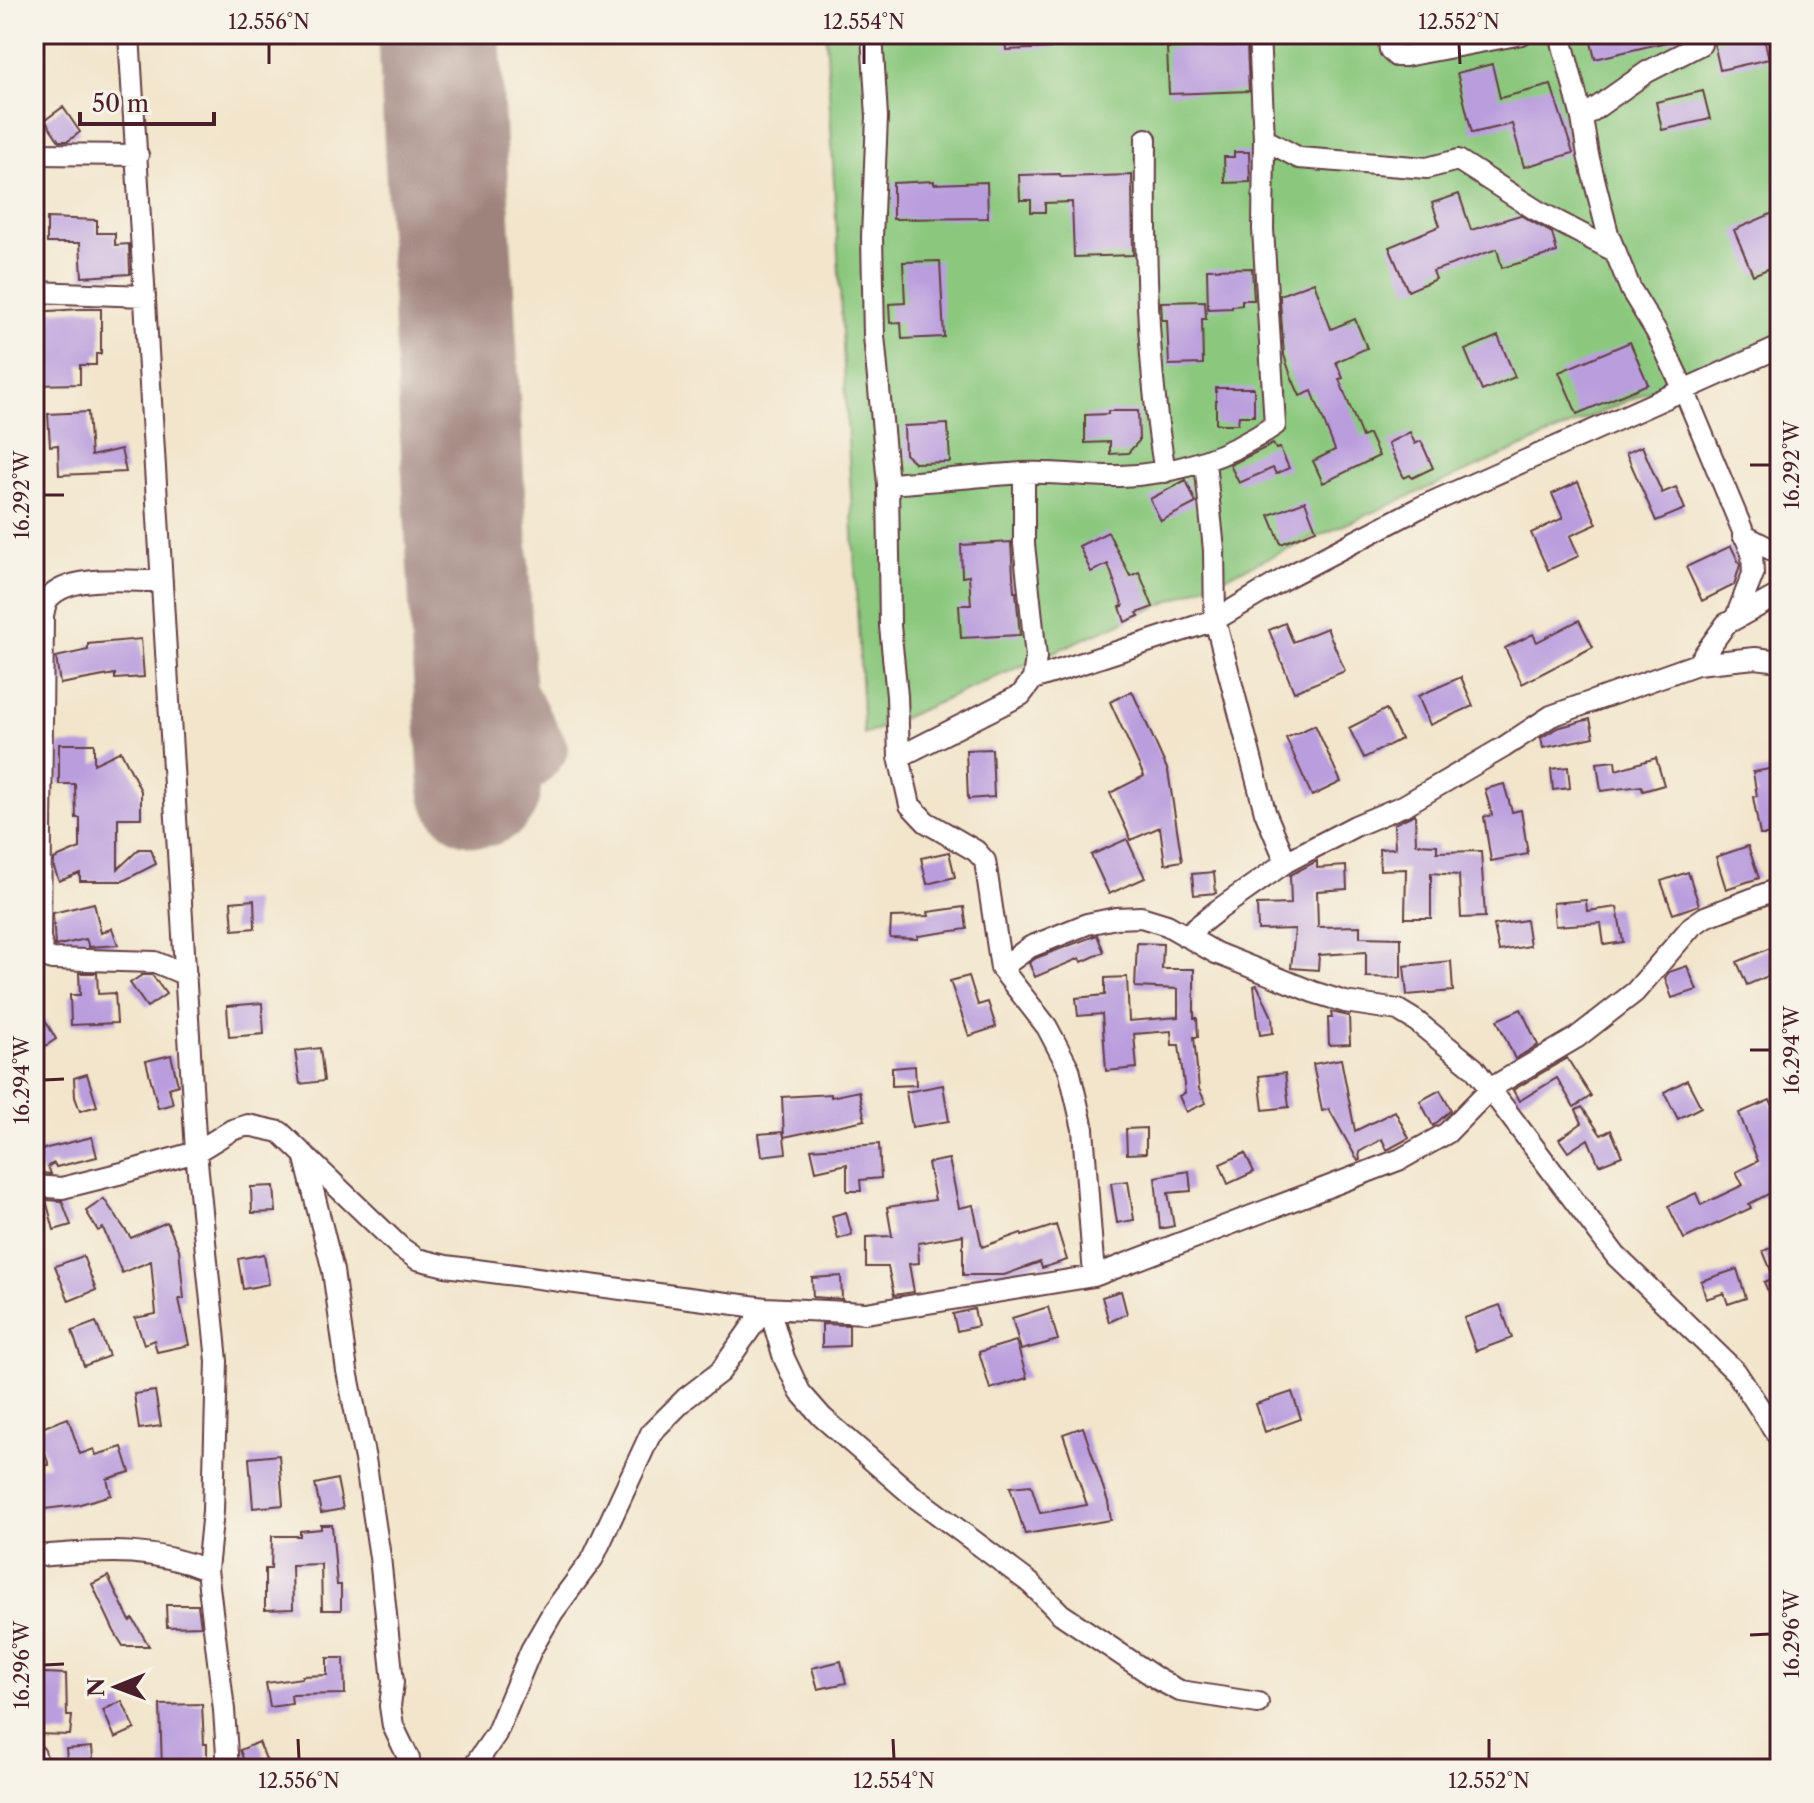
<svg xmlns="http://www.w3.org/2000/svg" width="1814" height="1803" font-family="'Libre Caslon Text',serif">
  <style>
    .green { fill: #8bc87e; stroke: #6a7454; stroke-width: 2 }
    .lines { fill: none; stroke-linecap: round; stroke-linejoin: round }
    .taxiway { stroke: #9e827b; stroke-width: 48 }
    .runway { stroke: #9e827b; stroke-width: 122 }
    .building { fill: #ba9ddd }
    .street-casing { stroke: #633d43; stroke-width: 24 }
    .street { stroke: #fff; stroke-width: 20 }
    .ticks { fill: none; stroke: #4a1f2b; stroke-width: 3 }
    .neatline { fill: none; stroke: #4a1f2b; stroke-width: 3 }
    .ticks-label { font-size: 20px; text-anchor: middle; fill: #4a1f2b }
  </style>
  <rect width="100%" height="100%" fill="#f7f3e8"/>
  <filter id="ink" filterUnits="userSpaceOnUse"><feTurbulence type="fractalNoise" baseFrequency=".0125" numOctaves="2"/><feDisplacementMap in="SourceGraphic" scale="16" xChannelSelector="R" yChannelSelector="G"/><feConvolveMatrix kernelMatrix="1 2 1 2 8 2 1 2 1" color-interpolation-filters="sRGB"/></filter>
  <filter id="wash" filterUnits="userSpaceOnUse"><feTurbulence type="fractalNoise" baseFrequency=".006" numOctaves="4" result="noise"/><feDisplacementMap in="SourceGraphic" scale="32" xChannelSelector="R" yChannelSelector="G"/><feGaussianBlur stdDeviation="1.8" result="paint"/><feColorMatrix in="noise" values="0 0 0 0 0 0 0 0 0 0 0 0 0 0 0 0 0 1.4 0 .05"/><feComposite in="paint" operator="in"/></filter>
  <g filter="url(#wash)">
    <rect width="100%" height="100%" fill="#f2e5cb"/>
    <path class="green" d="M826,34H1780V334L864,735Z"/>
    <g class="lines">
      <path class="taxiway" d="M469,587L494,659L544,749C535,762 522,776 505,778C477,781 446,756 450,725C452,706 465,686 474,668"/>
      <path class="runway" d="M439,34L480,786"/>
    </g>
    <g id="blocks">
      <path class="building" d="M1005,34H1051V48L1006,50Z
        M1589,34H1683V38L1595,59Z
        M1724,34H1763L1769,59L1720,70L1714,43L1725,40Z
        M1247,45L1249,91L1169,94L1167,48Z
        M1492,64L1500,98L1551,85L1573,153L1524,167L1512,124L1472,133L1457,73Z
        M1703,91L1710,119L1662,130L1656,102Z
        M63,107L80,132L68,141H59L45,120Z
        M1234,152H1249L1250,182L1225,183L1224,157H1234Z
        M1060,174L1061,177L1132,175L1133,255L1074,257L1072,202L1045,203V212H1031V200H1020L1019,175Z
        M934,181V184L987,182L988,218L893,219V183Z
        M1459,194L1471,230L1520,215L1552,233L1557,252L1502,268L1497,249L1433,271L1436,279L1408,291L1389,247L1440,226L1432,203Z
        M1773,213L1780,229V264L1753,275L1734,230Z
        M47,218L97,220V233H115V245L129,244L130,274L82,277L80,243H47Z
        M940,261L944,337L902,339L901,322L890,323L889,304L905,303L903,262Z
        M1252,268L1254,300H1242V305L1232,306V308L1208,309L1207,269Z
        M1314,282L1331,329L1355,319L1367,348L1336,362L1343,378L1339,379L1362,437L1369,434L1379,456L1323,483L1313,461L1335,450L1312,391L1300,396L1291,376L1284,355L1280,301V295Z
        M1205,301L1206,319H1202L1203,364L1169,365L1167,320H1162L1161,302Z
        M81,309H101V354H96V365H80V384L34,385V312Z
        M1498,336L1515,377L1482,391L1465,350Z
        M1630,342L1648,384L1577,414L1559,372Z
        M1216,388H1254V416H1239L1238,424H1216Z
        M1108,411H1138L1139,441L1128,453L1110,454V442L1085,443V415L1108,414Z
        M88,412L91,456L121,449L126,472L59,475L58,445L50,446L48,414Z
        M948,424L950,462L915,463L905,454L904,426Z
        M1410,432L1415,444L1421,441L1433,468L1412,478L1410,475L1404,478L1388,443Z
        M1273,444L1276,449L1280,448L1289,468L1276,474L1273,468L1239,483L1230,465Z
        M1642,446L1662,493L1676,487L1685,509L1656,521L1626,453Z
        M1186,480L1196,503L1161,521L1150,499Z
        M1578,482L1597,524L1570,536L1579,556L1548,570L1531,533L1563,518L1552,494Z
        M1305,501L1316,530L1281,544L1269,515Z
        M1108,532L1130,576L1139,572L1153,607L1137,613L1139,616L1125,622L1120,607L1123,606L1108,564L1091,572L1079,546Z
        M1011,542L1014,592H1016L1020,635L961,638L959,605H971L969,576L962,577L961,545Z
        M1731,546L1740,565L1734,585L1702,601L1686,567Z
        M1579,620L1593,647L1522,684L1505,648L1533,634L1537,642Z
        M1285,623L1293,642L1327,628L1345,671L1294,692L1269,630Z
        M141,639L144,677L115,679V674L60,684L56,657L88,650V644Z
        M1461,677L1473,706L1430,725L1418,696Z
        M1132,691L1168,771L1182,861L1165,864L1160,827L1131,840L1110,793L1144,776L1110,702Z
        M1386,709L1401,739L1364,758L1349,728Z
        M1590,719L1594,737L1543,748L1541,738L1557,728Z
        M1315,725L1341,782L1312,796L1286,738Z
        M59,744H94V764L121,751L141,791V818H118V869L139,849H151L156,864L123,881H80V873L59,881L54,868V859L80,848V818H76L75,784H59Z
        M992,749L994,797L968,799L966,750Z
        M1656,758L1664,785L1643,791L1641,786L1601,791L1597,763L1615,761L1616,770Z
        M1568,767L1570,788L1553,790L1551,769Z
        M1780,767V835H1760L1753,797L1757,796L1753,772Z
        M1504,784L1512,812L1521,810L1528,854L1491,861L1484,817L1492,815L1485,789Z
        M1415,814L1416,844L1437,845V852L1481,851L1485,917L1461,918L1459,875L1431,873V918H1405L1406,869L1380,870L1379,849L1395,848L1394,824Z
        M1127,839L1145,878L1109,894L1091,855Z
        M1748,846L1759,878L1726,889L1716,857Z
        M949,852L955,877L927,884L921,858Z
        M1317,861V868L1346,866L1347,889L1317,891L1318,927L1360,926V937L1401,938V978L1366,977V952L1319,955L1318,970L1291,968L1295,929L1258,930L1257,905L1291,904L1290,875Z
        M1214,872L1216,893L1194,895L1192,874Z
        M1688,872L1699,905L1673,914L1661,881Z
        M254,900L255,928L233,930L231,902Z
        M1586,900L1587,911L1617,907L1623,942L1604,945L1601,923L1555,926L1553,903Z
        M94,903L101,933L112,928L118,945L89,947L86,939L55,946L53,913Z
        M964,907L967,929L918,936V939L890,938L891,917L929,916L928,912Z
        M1526,920L1530,946L1499,951L1494,925Z
        M1097,935L1104,952L1082,962L1080,958L1035,977L1029,963L1036,958Z
        M1137,943L1163,944L1162,969H1194V1018H1197L1198,1037H1194L1199,1089L1206,1103L1186,1112L1179,1096L1185,1093L1179,1045H1172L1171,1031L1134,1034L1137,1068L1106,1071L1102,1014L1078,1016L1076,998L1105,995V978L1127,977L1129,1021L1178,1017V989L1135,987Z
        M1770,948L1780,971L1747,985L1737,962Z
        M1451,961L1453,991L1407,995L1404,966Z
        M1687,966L1697,990L1672,998L1665,978L1669,972Z
        M79,973H97L98,994L115,993L117,1023L71,1025L70,995H80Z
        M142,975H152L166,994L147,1007L130,983Z
        M969,976L978,1005L988,1002L996,1027L969,1036L950,981Z
        M1257,985L1272,1017L1273,1033L1260,1035L1254,986Z
        M34,1001L56,1039L41,1049L34,1037Z
        M262,1003L264,1034L229,1037L227,1006Z
        M1521,1009L1538,1045L1515,1059L1497,1020Z
        M1331,1012L1349,1016L1350,1044L1329,1045L1328,1018H1332Z
        M320,1048L324,1081L300,1084L295,1051Z
        M171,1055L178,1085L169,1088L173,1104L158,1108L146,1061Z
        M1567,1058L1591,1096L1574,1107L1557,1078L1519,1101L1513,1090Z
        M1341,1059L1355,1131L1395,1111L1409,1138L1387,1150L1382,1139L1359,1152L1360,1160L1358,1161L1329,1109L1322,1111L1313,1064Z
        M915,1066L916,1085L892,1086V1068Z
        M1285,1073L1289,1107L1263,1110L1259,1076Z
        M87,1074L97,1106L80,1111L75,1097L74,1078Z
        M1687,1080L1701,1107L1678,1119L1664,1092Z
        M943,1085L949,1121L912,1127L906,1092Z
        M1440,1090L1451,1110L1433,1126L1420,1101Z
        M859,1091L865,1120L784,1137L786,1153L762,1156L759,1134L783,1132L784,1136L782,1097L831,1094V1097Z
        M1770,1100L1780,1122V1188L1749,1204L1751,1208L1684,1239L1668,1206L1696,1193L1701,1205L1743,1185L1736,1172L1758,1161L1739,1113Z
        M1582,1107L1601,1135L1611,1130L1622,1156L1599,1165L1588,1139L1568,1152L1559,1139L1582,1123L1576,1110Z
        M1146,1128V1153L1127,1154L1126,1129Z
        M92,1137L97,1157L56,1167L54,1163L48,1166L51,1174L41,1173L35,1151Z
        M879,1144L881,1178L860,1180L861,1191H847V1164L816,1171L811,1149Z
        M1245,1153L1254,1172L1228,1184L1220,1164Z
        M949,1159L959,1208L973,1205L982,1247L1021,1233L1022,1236L1056,1225L1067,1260L1042,1268L1040,1262L1004,1275H963V1235L918,1243L919,1263L909,1264L914,1292L894,1295L888,1267H866V1237L892,1236L887,1207L935,1200L928,1163Z
        M1189,1171L1191,1191L1168,1193L1174,1226L1160,1229L1155,1177Z
        M1128,1181L1134,1220L1117,1223L1111,1183Z
        M274,1186L276,1212L252,1213L251,1187Z
        M104,1199L131,1238L167,1222L179,1249L184,1299H179L189,1345L157,1352L154,1340L144,1344L135,1318L156,1314L151,1261L122,1273L103,1228L98,1231L86,1211Z
        M46,1200L62,1201L71,1225L54,1230Z
        M846,1212L852,1235L838,1239L832,1216Z
        M1780,1244V1319L1764,1282L1774,1278L1763,1251Z
        M264,1254L269,1284L243,1289L238,1259Z
        M83,1256L96,1290L69,1301L55,1266Z
        M1737,1269L1746,1298L1728,1304L1724,1293L1706,1299L1701,1281Z
        M841,1276L842,1299L813,1297L812,1278Z
        M1121,1291L1127,1314L1109,1322L1102,1297Z
        M1500,1305L1512,1338L1476,1351L1464,1318Z
        M1048,1307L1058,1340L1021,1350L1012,1318Z
        M974,1309L978,1326L957,1331L953,1314Z
        M96,1322L109,1356L84,1366L72,1331Z
        M822,1324L849,1325V1346L822,1347Z
        M1016,1341L1027,1378L990,1389L979,1352Z
        M155,1391L161,1426L139,1429L134,1394Z
        M1292,1392L1301,1419L1265,1432L1256,1404Z
        M68,1418L80,1454L94,1449L96,1455L122,1447L130,1472L107,1479L111,1495L77,1505L37,1510L34,1467L49,1465L36,1430Z
        M1083,1427L1108,1502L1111,1520L1025,1534L1010,1487L1031,1485L1040,1513L1087,1505L1063,1434Z
        M279,1455L283,1505L253,1508L249,1458Z
        M337,1479L343,1509L321,1513L315,1484Z
        M321,1525H332L337,1585H341V1610H322L321,1564L292,1565L293,1609L265,1610V1569H271L272,1536H300V1531L321,1529Z
        M108,1576L130,1621L133,1619L149,1646H123L114,1631L92,1584Z
        M166,1605H198L201,1626L167,1627Z
        M327,1658H344L345,1694L291,1695L292,1704L270,1707L266,1683L302,1678V1676L327,1675Z
        M841,1661L846,1683L818,1689L812,1668Z
        M46,1673L66,1674L67,1716H72L70,1735L34,1734V1676Z
        M122,1701L135,1729L115,1738L103,1710Z
        M202,1704L204,1744H207V1769H162L160,1705Z
        M259,1742L270,1769H247L240,1750Z
        M92,1747L94,1769H68L66,1749Z"/>
    </g>
  </g>
  <g filter="url(#ink)">
    <use href="#blocks" fill-opacity="0" stroke="#633d43" stroke-width="2"/>
    <g class="lines">
      <g class="street-casing">
        <path id="street" d="M129,34L196,1152L217,1361L213,1511L207,1570L224,1710L228,1769
          M872,34L877,117L872,237L874,336L888,484L890,626L897,696L899,757L910,805L926,822L976,851L985,861L1001,968L1047,1027L1069,1069L1083,1129L1094,1276
          M1388,34L1390,50L1396,56H1405L1522,34
          M1560,34L1582,118L1588,155L1608,234L1631,290L1656,331L1684,390L1752,553L1753,574L1736,617
          M1582,118L1647,72L1701,44L1698,34
          M1146,139C1145,250 1146,361 1165,472
          M1264,139L1299,158L1427,168L1458,160L1536,210L1616,252
          M34,154L138,155
          M34,292L145,296
          M888,484C933,481 978,476 1022,473C1055,471 1088,477 1120,476C1176,474 1229,457 1275,425L1263,229L1264,139L1259,34
          M1743,535L1780,554
          M162,581C131,582 71,573 49,598C45,603 44,610 43,616L40,938L44,956L52,959L155,962L186,975
          M1697,664L1726,624L1780,594
          M1033,679L1215,620L1214,550L1205,462
          M899,757L1021,695L1033,679L1036,657L1024,544V473
          M1286,862L1265,812L1215,620L1289,576L1419,508L1780,347
          M1185,936L1218,910L1286,862L1355,826L1405,805L1504,747L1551,716L1697,664L1755,658L1780,661
          M1001,968L1030,947L1087,924L1116,918L1141,917L1167,925L1216,953L1313,992L1345,1002L1398,1010L1416,1021L1474,1068L1616,1256L1736,1372L1780,1439
          M304,1154L333,1271L347,1371L365,1459L380,1557L393,1682L390,1706L393,1726L409,1759V1769
          M34,1186L62,1188L122,1173L196,1152L232,1130L248,1125L280,1132L400,1247L417,1259L446,1266L765,1308L866,1313L1094,1276L1401,1159L1447,1133L1491,1088L1576,1038L1635,992L1692,926L1705,917L1780,888
          M765,1308L772,1318L784,1358L800,1392L822,1417L912,1495L1030,1583L1061,1614L1159,1680L1180,1691L1258,1703
          M34,1556C100,1552 144,1545 207,1570
          M35,1755L36,1769
          M472,1769L496,1734L531,1650L553,1612L593,1558L651,1433L686,1398L720,1372L765,1308"/>
      </g>
      <use href="#street" class="street"/>
    </g>
  </g>
  <path class="ticks" d="M269,44V64M864,44V64M1459,44L1460,64M1750,465H1770M44,495H64M1750,1050H1770M44,1080L64,1079M1750,1635L1770,1634M44,1665L64,1664M298,1739L299,1759M893,1739L894,1759M1489,1739V1759"/>
  <rect width="1814" height="1803" fill="none" stroke="#f7f3e8" stroke-width="88"/>
  <g transform="translate(116 1687) rotate(269)" stroke="#f7f3e8" stroke-width="6" paint-order="stroke">
  <path d="M0-6L14 30L0 20L-14 30Z" fill="#4a1f2b"/>
  <text y="-12" font-size="22" font-weight="bold" text-anchor="middle" fill="#4a1f2b">N</text>
  </g>
  <path d="M80 112v12h134v-12" fill="none" stroke="#4a1f2b" stroke-width="4"/>
  <text x="92" y="112" font-size="24" fill="#4a1f2b" stroke="#f7f3e8" stroke-width="6" paint-order="stroke">50 m</text>
  <rect x="44" y="44" width="1726" height="1715" class="neatline"/>
  <g class="ticks-label">
    <text x="269" y="29">12.556°N</text>
    <text x="864" y="29">12.554°N</text>
    <text x="1459" y="29">12.552°N</text>
    <text transform="translate(1792 465) rotate(-90)" y="7">16.292°W</text>
    <text transform="translate(22 495) rotate(-90)" y="7">16.292°W</text>
    <text transform="translate(1792 1050) rotate(-90)" y="7">16.294°W</text>
    <text transform="translate(22 1080) rotate(-90)" y="7">16.294°W</text>
    <text transform="translate(1792 1634) rotate(-90)" y="7">16.296°W</text>
    <text transform="translate(22 1665) rotate(-90)" y="7">16.296°W</text>
    <text x="299" y="1788">12.556°N</text>
    <text x="894" y="1788">12.554°N</text>
    <text x="1489" y="1788">12.552°N</text>
  </g>
</svg>
